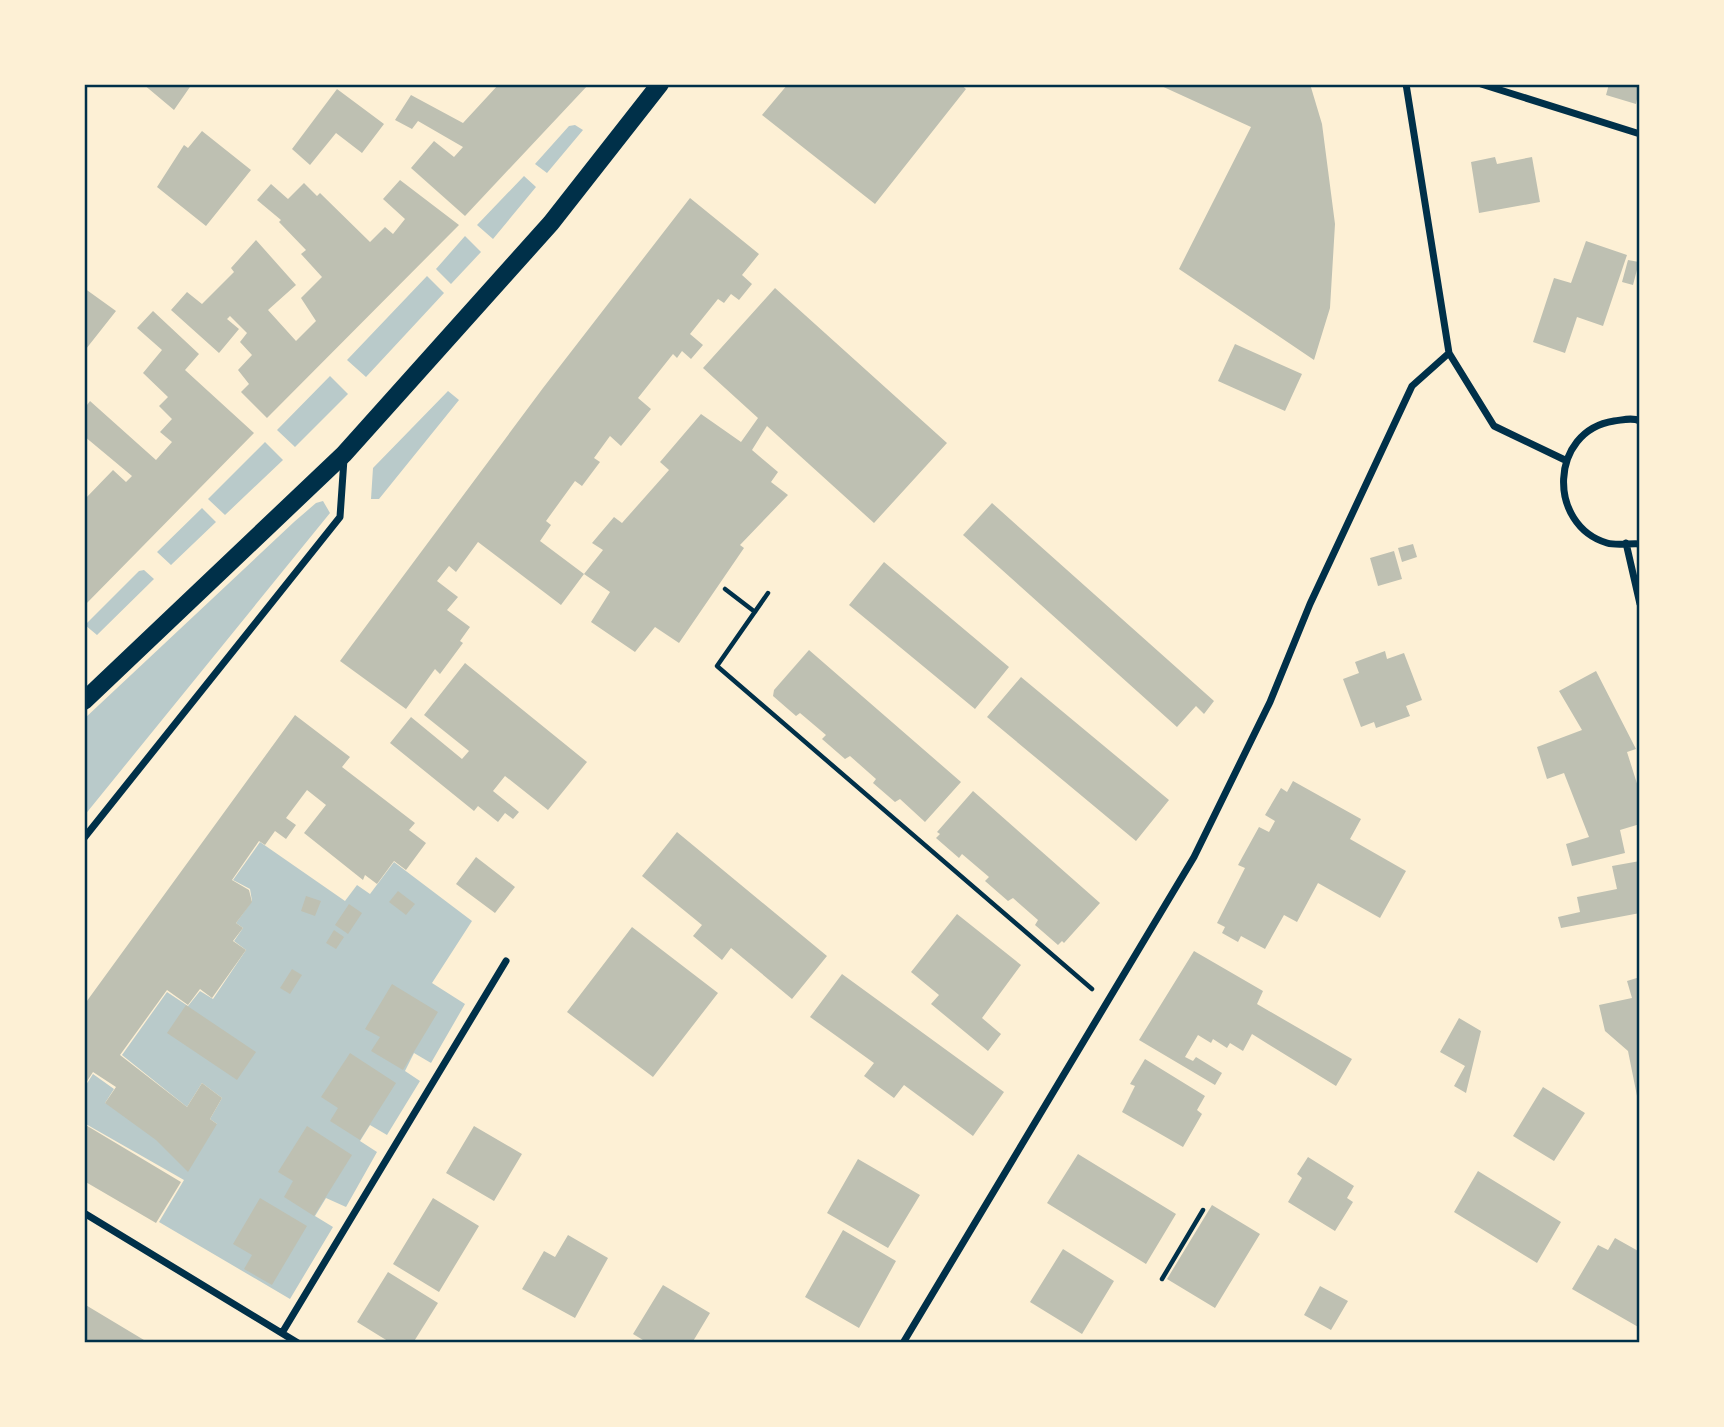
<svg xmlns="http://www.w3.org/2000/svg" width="1724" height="1427" font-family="'Exo 2',sans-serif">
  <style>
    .green { fill: #b9caca }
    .building { fill: #bec0b2 }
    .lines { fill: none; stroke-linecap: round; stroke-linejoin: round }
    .path { stroke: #003049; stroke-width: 4.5 }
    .minor { stroke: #003049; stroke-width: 7 }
    .primary { stroke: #003049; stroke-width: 18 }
    .neatline { fill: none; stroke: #003049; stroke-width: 2.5 }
  </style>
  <rect width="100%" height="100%" fill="#fdf0d5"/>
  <path class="green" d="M575,125L583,130L547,173L535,164L569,126Z
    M524,176L536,187L493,239L477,225Z
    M465,236L481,252L451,284L436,269Z
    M427,276L444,293L366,377L347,360Z
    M330,376L348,394L295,447L277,430Z
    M448,391L459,400L379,499H371L373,468Z
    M265,442L283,460L225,515L208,499Z
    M323,501L330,513L84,816V719L294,522L316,503Z
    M202,508L216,522L171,565L157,552Z
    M144,570L154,579L97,635L85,625L139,571Z
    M260,842L345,901L357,885L370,894L394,862L472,921L432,983L465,1004L431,1063L414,1053L405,1071L420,1081L387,1135L370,1125L360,1141L377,1152L346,1207L326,1198L315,1216L333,1227L290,1299L159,1222L184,1180L84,1123V1088L93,1074L114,1089L105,1103L217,1124L210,1119L222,1098L202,1083L187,1107L122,1055L167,992L188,1006L200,991L213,999L246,950L234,941L243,928L236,923L252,901L250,889L233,880Z"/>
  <path class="building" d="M143,84H192L174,110Z
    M499,84H589L465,216L411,168L434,141L454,157L463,147L418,121L412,129L395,120L411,95L463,123Z
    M788,84H960L966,89L875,204L762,115Z
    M1157,84H1310L1322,124L1335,224L1330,308L1314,360L1179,269L1251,127Z
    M1609,84H1640L1636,104L1606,95Z
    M337,89L384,124L362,153L336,133L310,165L292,149Z
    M202,131L251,170L206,226L157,187L184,145L188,148Z
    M1495,157L1497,164L1532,157L1540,202L1479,213L1471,162Z
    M400,180L459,225L267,418L241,392L249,384L238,370L252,355L240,342L247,333L230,316L227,319L239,329L219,353L171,310L187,292L202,304L234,272L231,268L256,240L296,285L268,310L296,341L316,321L301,298L322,277L301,254L306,250L279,222L281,220L257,200L271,184L288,199L304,183L317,196L320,193L370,242L385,227L393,234L405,219L383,199Z
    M690,198L759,254L742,275L752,284L739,300L731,294L724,303L718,299L690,334L703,345L691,359L682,351L677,358L673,354L638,398L651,409L621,446L610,436L594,458L600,462L582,486L575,481L546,521L551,525L540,541L584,574L603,550L592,543L614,517L622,523L669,470L660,462L701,414L741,442L758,418L703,368L775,288L947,443L874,523L767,426L752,450L778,472L771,482L788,495L740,545L744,548L679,643L655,627L635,652L591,622L610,592L584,574L561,605L478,542L456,572L449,566L437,581L458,597L447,610L470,627L460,641L463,643L440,674L435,669L406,709L340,661L543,388Z
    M1586,241L1627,255L1603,326L1577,317L1565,353L1533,342L1554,278L1571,283Z
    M1628,260L1639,262L1633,285L1622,282Z
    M84,288L116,311L86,349L84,347Z
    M153,311L199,354L185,370L254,433L84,606V500L113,470L126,482L132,476L84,436V409L90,401L156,460L172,442L160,432L172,419L159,406L168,397L143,373L162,350L137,328Z
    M1235,344L1302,374L1285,411L1218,381Z
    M992,503L1214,701L1204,714L1196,706L1177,727L963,535Z
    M1413,544L1417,557L1402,562L1398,548Z
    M1394,551L1402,579L1378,586L1370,558Z
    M884,562L1009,667L975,709L849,605Z
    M809,650L961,782L925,822L900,799L895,802L873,783L876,779L850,756L845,759L822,739L826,735L800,713L796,716L773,696L774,690Z
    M1385,651L1387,659L1404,653L1422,700L1406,706L1410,716L1376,728L1374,722L1361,727L1343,679L1359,673L1355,662Z
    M465,663L587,762L548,810L505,776L493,791L519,812L513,819L505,813L498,822L478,806L474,811L390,743L411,717L462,759L469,751L424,715Z
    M1596,671L1636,749L1627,752L1640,793V824L1620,830L1625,853L1572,866L1566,844L1589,837L1564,773L1547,779L1537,747L1582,730L1559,691Z
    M1021,677L1169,800L1136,841L987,717Z
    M295,715L350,757L342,767L415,823L409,830L426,843L406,870L394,861L377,884L365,875L363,880L304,833L326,805L307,790L286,818L296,825L286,839L275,831L265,845L259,841L232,880L249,890L252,902L236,923L243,928L233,941L246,950L212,998L200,989L188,1005L167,990L120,1055L187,1107L202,1083L222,1098L210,1119L217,1124L188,1172L156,1140L105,1103L116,1087L93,1072L84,1086V1005Z
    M1293,781L1361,819L1350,839L1406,871L1380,918L1318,883L1297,922L1284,915L1265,949L1241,936L1238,942L1222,933L1225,927L1217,923L1245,868L1238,865L1259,827L1269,832L1275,821L1265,815L1281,788L1287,792Z
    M973,791L1100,903L1064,943L1062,941L1058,945L1035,925L1038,920L1013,898L1008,901L985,881L989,877L962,854L959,858L936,838L940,834L937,832Z
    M677,832L827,956L792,999L731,948L722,960L693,936L702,925L642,876Z
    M476,857L515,887L495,913L456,884Z
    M1640,861V913L1561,928L1558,917L1580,912L1577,897L1617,889L1612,866Z
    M398,891L415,904L406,915L389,902Z
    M306,896L321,901L315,916L301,911Z
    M349,904L362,913L348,934L335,925Z
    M957,914L1021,965L982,1018L1001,1034L988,1051L931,1004L939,995L911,972Z
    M632,927L718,993L653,1077L567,1012Z
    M334,930L344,937L336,949L326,943Z
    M1194,951L1263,991L1257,1004L1352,1059L1336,1086L1252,1034L1243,1051L1230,1043L1227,1048L1213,1039L1211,1043L1198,1035L1185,1057L1193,1061L1196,1057L1222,1073L1215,1085L1139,1040Z
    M292,969L302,975L290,994L280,988Z
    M842,974L1004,1092L973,1136L904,1085L894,1098L864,1076L874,1063L810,1017Z
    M1640,977V1095L1637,1096L1628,1051L1605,1031L1599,1005L1632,998L1627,981Z
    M392,984L438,1012L403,1070L371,1051L380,1037L365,1029Z
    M186,1005L256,1052L237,1080L167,1033Z
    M1459,1018L1481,1031L1466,1093L1454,1086L1465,1066L1440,1052Z
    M350,1053L396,1083L360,1140L330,1121L338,1108L321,1097Z
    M1145,1059L1205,1096L1197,1110L1202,1114L1183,1147L1122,1112L1135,1086L1130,1084Z
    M1543,1087L1585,1113L1554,1161L1513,1136Z
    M84,1124L181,1182L156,1223L84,1181Z
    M307,1126L352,1155L314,1216L284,1197L293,1181L278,1172Z
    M474,1126L522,1154L494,1201L446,1173Z
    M1078,1154L1176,1214L1146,1264L1047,1203Z
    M1308,1157L1354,1186L1347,1198L1353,1202L1335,1231L1288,1202L1302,1178L1297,1174Z
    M858,1159L920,1195L888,1248L827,1213Z
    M1478,1171L1561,1222L1537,1263L1454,1212Z
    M260,1198L307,1226L272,1285L244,1269L252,1255L233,1244Z
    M433,1198L479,1226L439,1292L393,1264Z
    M1212,1205L1260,1234L1215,1308L1167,1279Z
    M843,1230L896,1261L859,1328L805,1297Z
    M568,1235L608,1258L575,1318L522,1289L544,1251L555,1257Z
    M1615,1238L1640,1252V1328L1572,1289L1598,1245L1608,1250Z
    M1063,1249L1114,1281L1082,1334L1030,1302Z
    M388,1272L438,1303L413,1343H391L357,1322Z
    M663,1285L710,1313L692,1343H648L633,1334Z
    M1320,1286L1348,1301L1331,1330L1304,1315Z
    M84,1304L149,1343H84Z"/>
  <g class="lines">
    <path class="path" d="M725,589L755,612
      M768,593L717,666L1092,989
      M1162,1279L1203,1210"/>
    <path class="minor" d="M1406,84L1449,353L1494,426L1565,460
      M1481,84L1640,134
      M1640,421C1632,417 1623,420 1614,421C1549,431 1547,525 1607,543C1617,546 1630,543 1640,544
      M1626,543L1640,604
      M84,838L340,517L344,459
      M84,1213L298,1343
      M282,1333L506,961
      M903,1343L1194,857L1270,702L1310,604L1412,386L1449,353"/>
    <path class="primary" d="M84,701L344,454L551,223L660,84"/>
  </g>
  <rect width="1724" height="1427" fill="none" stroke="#fdf0d5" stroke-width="172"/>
  <rect x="86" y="86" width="1552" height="1255" class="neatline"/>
</svg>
